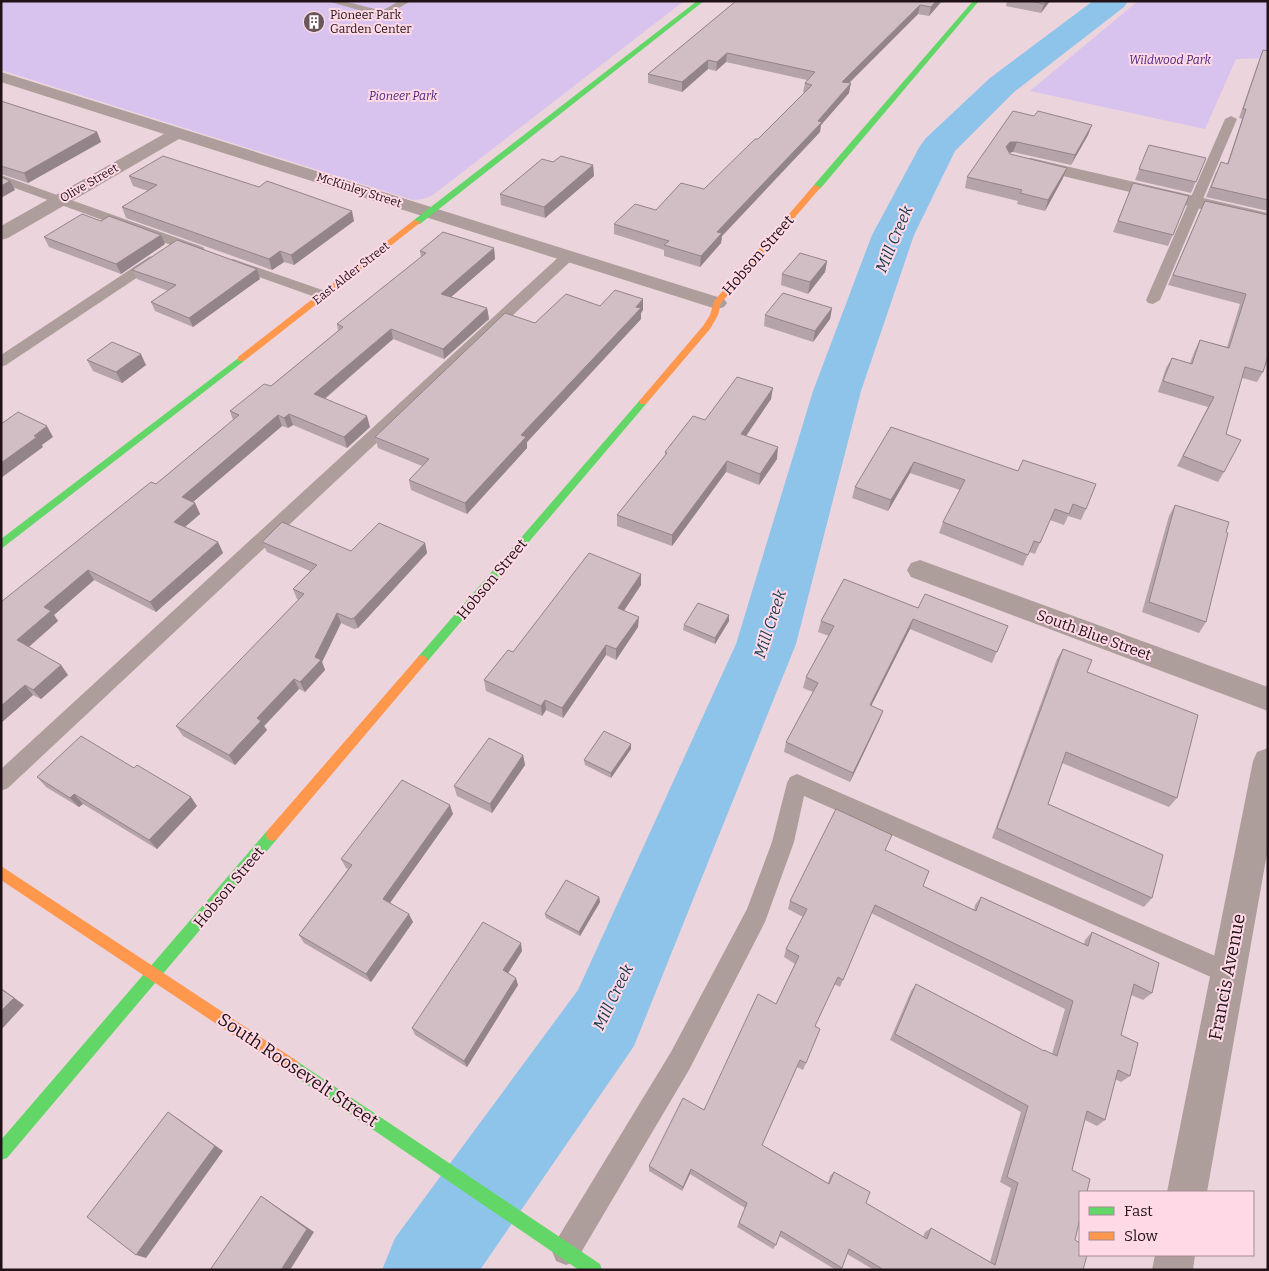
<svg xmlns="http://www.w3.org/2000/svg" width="1269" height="1271" font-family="Bitter,serif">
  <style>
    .green { fill: #d8c2ee }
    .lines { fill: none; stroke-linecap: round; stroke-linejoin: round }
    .river { fill: #8ec4ea; fill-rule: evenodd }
    .lane { fill: #ad9d9b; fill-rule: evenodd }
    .street { fill: #ad9d9b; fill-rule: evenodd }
    .fast { fill: #63d668; fill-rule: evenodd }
    .slow { fill: #ff974d; fill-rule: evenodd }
    .wall { fill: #b4a3a9; fill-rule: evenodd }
    .shaded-wall { fill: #928489 }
    .building { fill: #d1bdc4; stroke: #928489; fill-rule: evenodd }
    .labels { text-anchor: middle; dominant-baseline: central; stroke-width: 4; stroke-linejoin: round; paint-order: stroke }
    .far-poi-label { font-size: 12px; fill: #211217; stroke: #ffdae6; text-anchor: start }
    .far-park-label { font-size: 12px; font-style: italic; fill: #492680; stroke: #ffdae6 }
    .far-street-label { font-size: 12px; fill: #211217; stroke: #ffdae6 }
    .street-label { font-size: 15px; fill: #211217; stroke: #ffdae6 }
    .water-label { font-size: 16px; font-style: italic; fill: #12394e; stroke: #ffdae6 }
    .near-street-label { font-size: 18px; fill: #211217; stroke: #ffdae6 }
  </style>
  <rect width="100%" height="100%" fill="#ecd4dc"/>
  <path class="green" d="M1,1H684L433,195L423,199L413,200L1,70Z
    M1138,1H1268V58L1236,59L1205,129L1030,91Z"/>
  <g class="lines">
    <path class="river" d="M1093,1H1128L1124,7L1014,92L955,151L914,235L861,391L796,644L634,1046L480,1270H382L395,1238L578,990L736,644L813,391L872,235L920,146L926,138L990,78Z"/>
    <path class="lane" d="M327,1H344L382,11L399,1H411L383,17Z
      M1231,116L1237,119L1160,300L1153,304L1148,303L1146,300L1225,119Z
      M1,175L203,247L205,250L203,253H193L1,183Z
      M568,252L575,256L573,259L8,788L1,791V769L563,253Z
      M154,256L161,260L159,263L6,365L1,367V355L149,257Z
      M233,259L328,292L330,295L323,299L318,298L228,266L226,263L228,260Z
      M797,774L1236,965L1240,973L1236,981L1228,985L1220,981L804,796L794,842L765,922L689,1070L576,1261L566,1265L556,1261L552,1251L556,1241L671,1052L747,909L772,842L787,783L790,777Z"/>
    <path class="street" d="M1,72L724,299L727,303L724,307L717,309L710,307L179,139L8,238L1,240V226L164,134L1,82Z
      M1031,158L1268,213V225L1025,167L1022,163L1025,159Z
      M920,560L1268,687V711L911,577L907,570L911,563Z
      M1268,748V848L1207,1192H1167L1253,761L1257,752Z
      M1155,1255H1195L1193,1270H1152Z"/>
    <path class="fast" d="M697,1H704L420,224H414V220Z
      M973,1H979L820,189H814V185Z
      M241,356L244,357V361L1,549V539Z
      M643,399L646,400V404L426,663H418L416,660L418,657L640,400Z
      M272,829L277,831L278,835L277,839L7,1158L1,1160V1140L267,831Z
      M292,1058L600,1264L602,1270H579L287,1071L284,1066L287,1061Z"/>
    <path class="slow" d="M814,185L821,187L721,303L718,315L710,329L646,404H640V400L703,326L710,315L714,301Z
      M414,220L421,222L244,361H238V357Z
      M422,655L426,657L428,660L426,663L277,839L272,841L267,839L266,835L267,831L418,657Z
      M1,866L297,1061L300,1066L297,1071L292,1074L287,1071L1,880Z"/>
  </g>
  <path class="wall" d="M736,1H942L929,16L918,14L849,83V93L821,125L820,132L722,236L721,243L700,267L664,256V250L614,234V224L656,210L704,189L758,139L804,93L803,92L805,83L807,80L726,62L716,71L708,69L682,92L648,83V74Z
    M1007,1H1050L1041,13L1006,6Z
    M1263,50L1268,51V211L1206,197L1216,172L1227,164L1242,119L1239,118L1259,60Z
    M1,101L97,132L101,142L28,183L1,174Z
    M1034,116L1092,125L1088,135L1071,165L1013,152L1009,153L1010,154L1063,178L1045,211L1017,204L1018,201L965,188L967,177Z
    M1149,145L1206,158L1191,193L1135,180Z
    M553,162L593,165L594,176L545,218L501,205L500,194Z
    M129,176L354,221L294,265L284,262L272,270L126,218L122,207L148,191L133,186Z
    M1133,183L1189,196L1168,246L1113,232Z
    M1205,201L1268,215L1263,372L1257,382L1242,378L1226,434L1224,472L1218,482L1177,466L1208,407L1158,392L1166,368L1172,358L1190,363L1195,350L1200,340L1227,347L1240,304L1168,285Z
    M44,237L165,244L121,274L49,247Z
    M494,248L495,259L451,297L487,308L489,319L444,359L393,339L325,399L370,427L347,448L293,425L288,428L282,426L193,502L195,503L200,514L185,527L218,542L223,553L156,612L94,580L54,615L58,621L29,647L61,665L68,675L41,699L33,695L1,723V602L156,484L233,420L230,411L271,386L338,331L337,324L421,257L420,251Z
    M827,261L825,272L808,294L781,285L782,274Z
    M132,270L260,279L193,327L155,311L151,302L168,291L137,279Z
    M643,299V310L641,313V319L527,442V448L467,514L411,490L409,480L422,466L378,448L375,437L535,323L600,306Z
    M832,308L830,319L813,342L764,326L765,315Z
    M87,360L146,365L122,383L93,371Z
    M771,399L746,435L777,459L759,485L726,472L672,546L617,526V515L665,456V452L705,420Z
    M891,427L1086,509L1081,520L1068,516L1064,525L1050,520L1035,554L1029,552L1023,566L939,533L943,522L960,490L910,473L888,511L852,498L855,487Z
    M1175,505L1206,622L1199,633L1142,612L1169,516Z
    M262,542L351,551L425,543L427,553L358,628L354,629L341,623L322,662L325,670L305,692L299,689L264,726L267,730L235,765L183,736L176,726L299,600L297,599L293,589L310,571L267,552Z
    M641,574V585L624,611L638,627L616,660L606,655L563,718L546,710L542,716L486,691L484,680L513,652Z
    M918,608L1008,626L992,663L910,629L871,706L883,711L879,721L850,782L784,752L786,742L813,692L803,688L806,677L829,636L818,632L821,621Z
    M729,621L715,644L683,630L684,625Z
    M1063,649L1177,798L1169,807L1062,763L1048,804L1152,898L1144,907L992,838L1057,659Z
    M631,749L611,778L585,765L584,760Z
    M523,755L525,765L492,813L457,796L454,786Z
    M37,777L197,806L157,849L83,804L79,807L46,787Z
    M453,814L390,903L413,922L371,982L304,943L299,935L348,869L346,868L341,859Z
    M885,850L923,886L974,910L975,905L981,897L1084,944L1085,940L1092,932L1152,993L1143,1000L1131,995L1121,1035L1130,1076L1121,1082L1115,1079L1105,1120L1097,1126L1085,1120L1072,1170L1075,1240L1083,1270H874L847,1254L842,1268L840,1270H836L779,1236L776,1245L773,1249L737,1227L745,1208L690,1174L682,1191L649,1171V1166L704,1110L776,1004L795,964L784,957L786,949L803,917L788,909L790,901ZM871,913L1065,1009L1052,1054L1044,1050L1043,1051L916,984L911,991L890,1040L1021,1112L1000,1182L1011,1188L990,1262L931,1228L925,1232L923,1237L866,1203L834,1172L830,1176L828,1183L762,1145L797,1067L803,1070L806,1063L815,1026L834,984L840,987Z
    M599,897L600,902L580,936L546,918L545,914Z
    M522,951L508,973L518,985L467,1067L415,1035L412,1028Z"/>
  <path class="shaded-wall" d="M936,1H942L929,16L931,7Z
    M1046,1H1050L1041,13L1044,4Z
    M920,5L918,14L841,91L842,82Z
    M727,53L726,62L716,71L717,62Z
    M708,60V69L682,92V82Z
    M851,83L849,93L821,125L820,132L722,236L721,243L700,267L701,256L717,232Z
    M1092,125L1088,135L1071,165L1075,155Z
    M97,132L101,142L28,183L24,173Z
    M1010,142H1017L1013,152L1007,153L1006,147Z
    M593,165L594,176L545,218L544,207Z
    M1067,168L1063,178L1045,211L1048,200Z
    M10,181L15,190L1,198V186Z
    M352,211L354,221L294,265L291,255Z
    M161,235L165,244L121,274L116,264Z
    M494,248L495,259L443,304L441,294Z
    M280,251L284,262L272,270L269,259Z
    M827,261L825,272L808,294L810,282Z
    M257,269L260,279L193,327L189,318Z
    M643,299V310L641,313V319L527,442V448L467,514L465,503L521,435Z
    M487,308L489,319L444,359L443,349Z
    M832,308L830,319L813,342L815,331Z
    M391,329L393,339L317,405L314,394Z
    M141,354L146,365L122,383L116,372Z
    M773,388L771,399L740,445L741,434Z
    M289,414L293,425L288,428L284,418Z
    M278,415L282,426L187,507L182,497Z
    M367,416L370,427L347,448L344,437Z
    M47,426L53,437L42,445L43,447L1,478V463L34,436Z
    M778,447L777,459L759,485L760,474Z
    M727,461L726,472L672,546V535Z
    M914,462L910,473L888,511L891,500Z
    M195,503L200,514L179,532L174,522Z
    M218,542L223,553L156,612L150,602Z
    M425,543L427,553L358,628L354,618Z
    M88,570L94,580L54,615L58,621L25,650L17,640L44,607Z
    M641,574V585L618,619V608Z
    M337,613L341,623L322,662L325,670L305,692L300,682L315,657Z
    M729,615V621L715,644V638Z
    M639,617L638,627L616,660V649Z
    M913,619L910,629L866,716L870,705Z
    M606,645V655L563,718L562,708Z
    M61,665L68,675L41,699L33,690Z
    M294,679L299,689L264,726L267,730L235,765L229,755L257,718Z
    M25,685L33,695L1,723V706Z
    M545,700L546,710L542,716L541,706Z
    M883,711L879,721L850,782L853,773Z
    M631,744V749L611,778V773Z
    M523,755L525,765L492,813L490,804Z
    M74,794L83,804L79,807L70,798Z
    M191,797L197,806L157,849L149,840Z
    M450,805L453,814L387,907L383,899Z
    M599,897L600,902L580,936L579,932Z
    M409,914L413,922L371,982L366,974Z
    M521,943L522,951L505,978L503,970Z
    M516,978L518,985L467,1067L464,1061Z
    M1,988L24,1005L1,1030Z
    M177,1118L223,1151L146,1258L136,1255Z
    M691,1169L690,1174L682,1191L683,1187Z
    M261,1196L314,1232L290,1270H281Z"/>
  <path class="building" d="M736,1H936L931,7L920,5L842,82L851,83L818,121L822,122L717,232L722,233L701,256L664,245L669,241L614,224L635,204L656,210L681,183L704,189L755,139H758L812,85L805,83L815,72L727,53L717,62L708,60L682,82L648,74Z
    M1030,1H1046L1044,4Z
    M1263,50L1268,51V200L1211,187L1221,162L1228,164L1246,109H1243Z
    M1,101L97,132L24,173L1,166Z
    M1013,111L1034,116L1038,111L1092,125L1075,155L1017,142H1010L1006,147L1010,154L1067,168L1048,200L1020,193L1022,190L967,177Z
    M1149,145L1206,158L1196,182L1139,169Z
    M163,156L259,187L267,181L352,211L291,255L280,251L269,259L122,207L157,185L129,176Z
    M561,156L593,165L544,207L500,194L542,159L553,162Z
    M1,177L10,181L1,186Z
    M1133,183L1189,196L1173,235L1118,221Z
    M1205,201L1268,215V356L1263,372L1245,367L1226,434L1241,440L1224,472L1183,456L1214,397L1163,381L1172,358L1192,364L1200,340L1229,348L1246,294L1173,275Z
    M82,214L101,221L109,216L161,235L116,264L44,237Z
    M443,232L494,248L441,294L487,308L443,349L391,329L314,394L367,416L344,437L289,414L284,418L278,415L182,497L195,503L174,522L218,542L150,602L88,570L44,607L51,611L17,640L61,665L33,690L25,685L1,706V602L151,482L156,484L239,415L230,411L264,384L271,386L343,327L337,324L426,253L420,251Z
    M177,240L257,269L189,318L151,302L176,285L132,270Z
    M800,253L827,261L810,282L782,274Z
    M615,290L643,299L636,307L641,308L521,435L526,437L465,503L409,480L429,459L375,437L505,313L535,323L566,294L600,306Z
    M783,293L832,308L815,331L765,315Z
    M112,342L141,354L116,372L87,360Z
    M737,377L773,388L741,434L778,447L760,474L727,461L672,535L617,515L667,453L665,452L693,416L705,420Z
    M18,412L47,426L34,436L37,437L1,463V424Z
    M891,427L1018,471L1023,460L1096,484L1086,509L1073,504L1069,514L1055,509L1040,543L1034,541L1028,555L943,522L965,480L914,462L891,500L855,487Z
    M1175,505L1229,522L1226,532L1228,533L1206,622L1149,602Z
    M282,522L351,551L379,523L425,543L354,618L351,619L337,613L315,657L321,660L300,682L294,679L257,718L261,721L229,755L176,726L304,594L293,589L317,565L262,542Z
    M589,553L641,574L618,608L639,617L616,649L606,645L562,708L545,700L541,706L484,680L508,650L513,652Z
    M844,579L918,608L925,594L1008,626L997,652L913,619L870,705L883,711L853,773L786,742L818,683L806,677L834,626L821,621Z
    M698,603L729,615L715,638L684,625Z
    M1063,649L1092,660L1087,672L1198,715L1177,798L1066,752L1048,804L1163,855L1152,898L997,828Z
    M604,731L631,744L611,773L584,760Z
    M81,736L134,768L137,765L191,797L149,840L74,794L70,798L37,777Z
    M489,738L523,755L490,804L454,786Z
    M402,780L450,805L383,899L409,914L366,974L299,935L352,865L341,859Z
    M836,809L892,835L885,850L929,871L923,886L976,911L981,897L1088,946L1092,932L1159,963L1152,993L1134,984L1121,1035L1138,1043L1130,1076L1118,1070L1105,1120L1087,1111L1072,1170L1090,1179L1087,1192H1080V1218L1075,1240L1080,1243V1255H1087L1083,1270H884L849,1249L842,1268L781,1231L776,1245L739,1223L747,1203L691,1169L683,1187L649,1166L683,1098L704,1110L758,994L776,1004L799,956L786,949L807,909L790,901ZM875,905L1073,1001L1057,1056L1044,1050V1051L916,984L895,1034L1028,1106L1007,1177L1018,1183L995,1265L931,1228L927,1239L866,1203L870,1192L834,1172L829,1184L762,1145L800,1060L806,1063L820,1029L815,1026L838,977L843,980Z
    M566,880L599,897L579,932L545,914Z
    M483,922L521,943L503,970L516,978L464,1061L412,1028Z
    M1,989L14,998L1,1011Z
    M168,1112L215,1146L136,1255L87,1217Z
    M261,1196L307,1229L281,1270H210Z"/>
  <defs>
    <g id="building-disc" transform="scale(1.125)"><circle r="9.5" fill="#68565c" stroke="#ffdae6"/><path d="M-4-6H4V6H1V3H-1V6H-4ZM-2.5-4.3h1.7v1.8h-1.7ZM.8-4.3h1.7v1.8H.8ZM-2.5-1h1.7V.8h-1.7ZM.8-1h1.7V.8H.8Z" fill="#fff"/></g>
  </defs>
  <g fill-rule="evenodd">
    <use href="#building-disc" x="314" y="22"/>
  </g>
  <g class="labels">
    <g class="far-poi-label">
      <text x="330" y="15">Pioneer Park<tspan x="330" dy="14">Garden Center</tspan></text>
    </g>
    <g class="far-park-label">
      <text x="1170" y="60">Wildwood Park</text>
      <text x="403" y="96">Pioneer Park</text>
    </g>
    <g class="far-street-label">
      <text transform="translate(89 183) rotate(-30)">Olive Street</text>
      <text transform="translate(359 190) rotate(18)">McKinley Street</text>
      <text transform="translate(351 273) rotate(-38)">East Alder Street</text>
    </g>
    <g class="street-label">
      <text transform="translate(758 255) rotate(-49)">Hobson Street</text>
      <text transform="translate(492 579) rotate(-50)">Hobson Street</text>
      <text transform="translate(1094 635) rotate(20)">South Blue Street</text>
      <text transform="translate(229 887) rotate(-50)">Hobson Street</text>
    </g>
    <g class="water-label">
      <text transform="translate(894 239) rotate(-67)">Mill Creek</text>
      <text transform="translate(770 624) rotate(-72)">Mill Creek</text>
      <text transform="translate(613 997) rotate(-64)">Mill Creek</text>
    </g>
    <g class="near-street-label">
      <text transform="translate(1227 977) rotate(-79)">Francis Avenue</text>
      <text transform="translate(298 1070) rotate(34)">South Roosevelt Street</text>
    </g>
  </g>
  <rect width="1269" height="1271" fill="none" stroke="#211217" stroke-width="5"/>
  <rect x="1079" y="1191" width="175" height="65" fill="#ffdae6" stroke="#a68a93"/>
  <rect x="1089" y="1207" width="25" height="8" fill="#63d668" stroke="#a68a93"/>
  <text x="1124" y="1216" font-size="15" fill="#211217">Fast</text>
  <rect x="1089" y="1232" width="25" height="8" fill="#ff974d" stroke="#a68a93"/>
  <text x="1124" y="1241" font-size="15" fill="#211217">Slow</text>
</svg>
